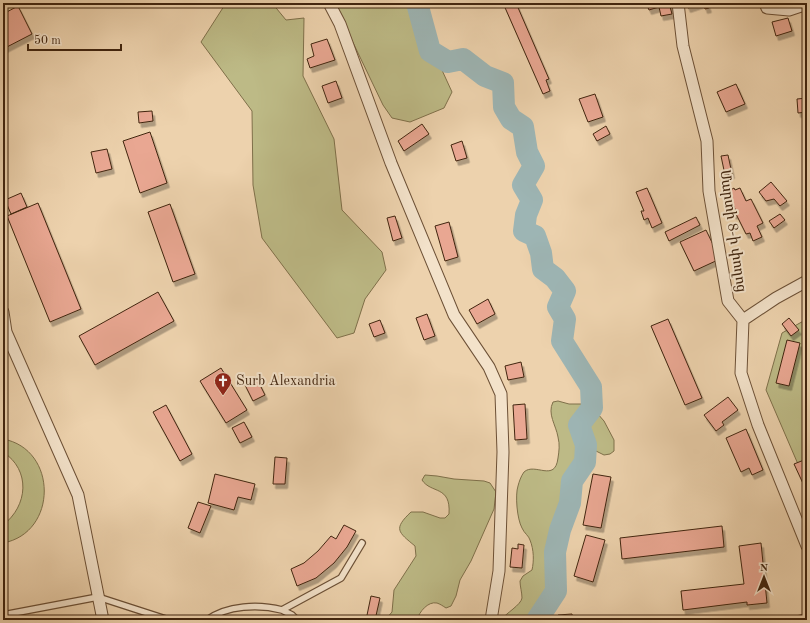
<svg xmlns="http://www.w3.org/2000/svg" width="810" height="623" font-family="'Old Standard TT','Noto Serif Armenian',serif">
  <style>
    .green { fill: #bdba86; stroke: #7f704a }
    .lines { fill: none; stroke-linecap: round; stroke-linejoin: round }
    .river { stroke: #9db5b4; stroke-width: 22 }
    .building { fill: #e9a792; stroke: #41250f; filter: url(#shadow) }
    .service-casing { stroke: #6c5036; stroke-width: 8 }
    .minor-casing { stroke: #6c5036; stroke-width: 13 }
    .service { stroke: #f3e2ca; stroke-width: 5.5 }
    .minor { stroke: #f3e2ca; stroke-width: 11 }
    .labels { text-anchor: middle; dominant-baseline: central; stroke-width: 4; stroke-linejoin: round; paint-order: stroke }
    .street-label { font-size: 14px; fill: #41250f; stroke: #f3e2ca }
    .poi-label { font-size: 14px; fill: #41250f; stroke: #f3e2ca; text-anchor: start }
  </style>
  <defs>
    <filter id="shadow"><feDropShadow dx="2.5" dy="4.5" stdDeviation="0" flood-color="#0004"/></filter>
  </defs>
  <rect width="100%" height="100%" fill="#edd2ad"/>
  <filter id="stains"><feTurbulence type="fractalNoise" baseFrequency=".005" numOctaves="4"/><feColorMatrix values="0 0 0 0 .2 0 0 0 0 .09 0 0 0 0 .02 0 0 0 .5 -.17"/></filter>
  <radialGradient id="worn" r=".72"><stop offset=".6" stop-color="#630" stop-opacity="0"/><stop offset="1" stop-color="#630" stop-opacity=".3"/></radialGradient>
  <path class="green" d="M226,3H272L286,20L304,18L303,76L334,139L342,210L382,252L386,270L365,299L354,333L337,338L262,238L253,185L252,111L201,42Z
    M334,3H426L419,20L452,92L444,108L410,122L392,118L383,105Z
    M807,319V485L766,390L782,333Z
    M558,401L569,404H585L590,405L604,421L614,440V451L610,454L604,455L594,450H589L584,453L582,458L576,475L572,481L563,515L560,530L561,578L547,606L542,611L540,620H501C506,613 521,605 522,598C522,593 520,586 520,581L523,576L532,570C534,561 534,550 530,540C529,536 524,533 522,528C517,519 515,495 518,486C519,482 521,476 524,472C535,462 555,483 558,458C559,451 560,445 558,437C556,425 547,414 553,402Z
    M3,439C58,449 58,533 3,543V525C28,506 31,470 3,452Z
    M425,475L437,476L454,479L484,481L490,483L496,492L494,509L471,561L460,580L456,596L451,606L446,608C443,606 440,604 437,603C428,601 419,612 417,620H385L392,612L394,590L416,556L415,546C398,532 393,529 411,512H423L440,518H445L449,514C451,485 431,494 422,480Z"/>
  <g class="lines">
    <path class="river" d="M417,3L430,51L448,62L463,59L485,76L503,83L504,107L511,119L523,127L527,152L534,166L523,185L532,200L526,215L524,231L535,236L541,253L543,269L555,278L565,291L558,307L565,319L562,341L591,387L592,408L579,425L586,445L585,462L572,481L570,503L560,530L555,552L556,591L537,620"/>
  </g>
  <path class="building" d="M503,3H516L549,79L546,80L550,91L543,94Z
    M646,3H669L672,14L661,16L659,7L649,10Z
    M686,3H707L709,8L705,9L703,3L688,8Z
    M18,6L32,34L3,49V14Z
    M788,18L792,31L776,36L772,22Z
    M327,39L335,60L310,68L307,59L314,56L311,44Z
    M336,81L342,98L328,103L322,86Z
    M736,84L745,104L726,112L717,92Z
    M595,94L603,117L588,122L579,99Z
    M807,98V112L798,113L797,99Z
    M152,111L153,121L139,123L138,112Z
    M422,124L429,134L404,151L398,141Z
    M606,126L610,134L597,141L593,134Z
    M150,132L167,183L140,193L123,141Z
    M462,141L467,158L456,161L451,145Z
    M107,149L112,169L96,173L91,152Z
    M728,155L732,174L725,175L721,156Z
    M771,182L787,201L780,206L774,199L766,201L759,192Z
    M647,188L662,223L652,228L648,218L644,220L641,211H644L636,192Z
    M734,188L735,190L740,188L746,201L751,199L763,223L757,226L762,237L753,241L750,233L746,234L736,214L734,215L733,213L736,211L727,192Z
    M21,193L27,207L11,214L5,200Z
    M38,203L81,309L50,322L7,216Z
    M170,204L195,274L173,282L148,212Z
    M780,214L785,220L774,228L769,221Z
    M395,216L402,238L393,241L387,218Z
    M696,217L700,225L669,241L665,232Z
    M449,222L458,257L445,261L435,226Z
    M706,230L720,259L694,271L680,242Z
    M158,292L174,321L95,365L79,336Z
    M488,299L495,314L477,324L469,310Z
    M427,314L435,336L424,340L416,318Z
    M789,318L799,330L791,336L782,324Z
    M668,319L702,398L685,405L651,326Z
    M380,320L385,333L374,337L369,324Z
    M787,340L800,343L789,386L776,383Z
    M521,362L524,377L508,380L505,366Z
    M221,368L247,410L226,423L200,381Z
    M256,377L265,395L253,401L244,383Z
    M728,397L738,410L722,422L724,425L716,431L704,415Z
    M525,404L527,439L515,440L513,405Z
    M166,405L192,454L180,461L153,412Z
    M244,422L252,437L240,443L232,428Z
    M746,429L763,470L752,475L749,468L741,472L726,438Z
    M275,457L287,458L285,484H273Z
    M804,460L807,467V492L794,464Z
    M215,474L255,484L251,500L238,497L234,510L208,503Z
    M593,474L611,477L601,528L583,525Z
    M198,502L211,506L200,533L188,528Z
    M344,525L356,531L347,547L334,563L316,578L297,586L291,569L304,563L318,551L331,536L336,539Z
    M722,526L724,547L622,559L620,538Z
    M586,535L605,540L593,582L574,576Z
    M761,543L767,603L747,605V602L683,610L681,591L744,584L739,546Z
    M518,544L524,545L522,568L510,567L512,548L518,549Z
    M371,596L380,598L375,620H366Z
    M572,614L573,620H558V615Z
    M806,614L807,620H790V617Z"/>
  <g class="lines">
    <g class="service-casing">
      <path id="service" d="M282,610L292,615L297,620
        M3,615L98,597L169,620
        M207,620C227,605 259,604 282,610L341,578L362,543"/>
    </g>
    <g class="minor-casing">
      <path id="minor" d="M329,3L340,24L391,163L454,315L489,367L501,394L503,452L499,571L491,620
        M678,3L683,46L707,141L709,191L728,301L743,320L741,373L758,425L807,546
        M765,3L767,8L789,10L807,4
        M3,312L6,332L78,495L103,620
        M743,320L776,298L807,281"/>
    </g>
    <use href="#service" class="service"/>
    <use href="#minor" class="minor"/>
  </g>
  <defs>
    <g id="church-pin" transform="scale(0.9)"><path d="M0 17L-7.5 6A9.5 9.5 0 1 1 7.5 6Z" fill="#8f2418" stroke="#f3e2ca"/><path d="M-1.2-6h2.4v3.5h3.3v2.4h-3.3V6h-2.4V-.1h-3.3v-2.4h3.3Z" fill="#fff"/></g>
  </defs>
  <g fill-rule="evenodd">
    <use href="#church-pin" x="223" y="381"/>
  </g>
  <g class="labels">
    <g class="street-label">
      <text transform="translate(733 231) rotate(82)">Մարտի 8-ի փողոց</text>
    </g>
    <g class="poi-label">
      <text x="236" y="381">Surb Alexandria</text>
    </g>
  </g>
  <rect width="810" height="623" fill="none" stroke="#edd2ad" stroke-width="16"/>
  <rect x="4" y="4" width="802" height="615" fill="none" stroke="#41250f" stroke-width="2"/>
  <rect x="8" y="8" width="794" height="607" fill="none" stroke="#41250f"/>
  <g transform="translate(764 577)" stroke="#f3e2ca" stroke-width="3" paint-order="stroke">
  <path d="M0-3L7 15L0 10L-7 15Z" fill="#41250f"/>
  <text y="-6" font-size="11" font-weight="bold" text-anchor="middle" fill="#41250f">N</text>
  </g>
  <path d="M28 44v6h93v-6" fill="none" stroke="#41250f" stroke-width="2"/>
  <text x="34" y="44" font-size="12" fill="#41250f" stroke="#f3e2ca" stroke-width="3" paint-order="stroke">50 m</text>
  <rect width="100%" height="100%" filter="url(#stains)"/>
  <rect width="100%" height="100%" fill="url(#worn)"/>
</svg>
